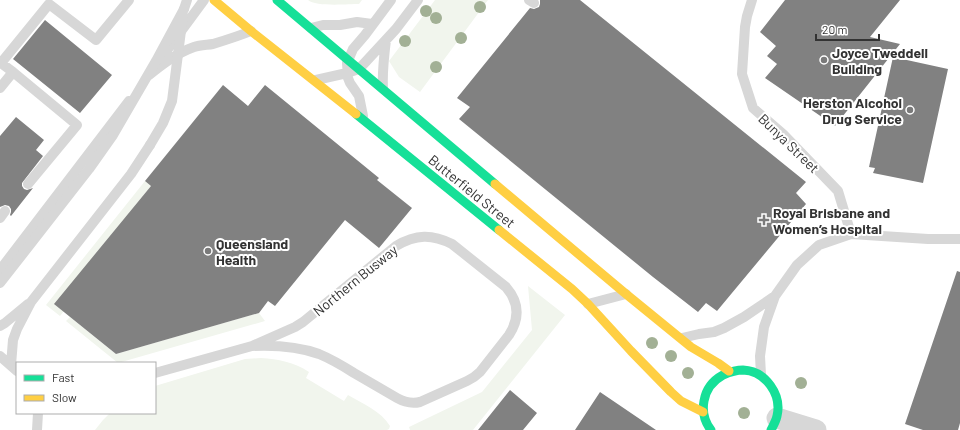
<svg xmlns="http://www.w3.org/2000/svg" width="960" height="430" font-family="Barlow,sans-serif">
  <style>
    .green { fill: #f1f5ed }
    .building { fill: #818181 }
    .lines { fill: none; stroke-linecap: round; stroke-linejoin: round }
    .lane { stroke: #d7d7d7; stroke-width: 10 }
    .street { stroke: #d7d7d7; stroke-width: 21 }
    .fast { stroke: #16e098; stroke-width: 9 }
    .slow { stroke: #ffcf43; stroke-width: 9 }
    .lane-bridge { stroke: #d7d7d7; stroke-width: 10 }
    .tree { fill: #a2b095 }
    .poi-dot { fill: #7a7a7a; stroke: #fff; stroke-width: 1.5 }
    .labels { text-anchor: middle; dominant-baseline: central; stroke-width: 4; stroke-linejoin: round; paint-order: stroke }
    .poi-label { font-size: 14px; font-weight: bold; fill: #333; stroke: #fff; text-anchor: start }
    .street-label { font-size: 14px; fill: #333; stroke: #fff }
  </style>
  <rect width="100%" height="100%" fill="#fff"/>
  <path class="green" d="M308,0H362L359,4C348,4 315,7 308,0Z
    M435,0H488L420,92L399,77L389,61Z
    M145,181L151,186L55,304L64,311L60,316L46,305Z
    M528,286L565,315L473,430H410L409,427L482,392L532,330Z
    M259,313L265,321L118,363L66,321L70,317L116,354Z
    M261,358C278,359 294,362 309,372L306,378L344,401L348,395C363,404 381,411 390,426L389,429L387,430H95L103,420L110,413H155V386L245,359Z"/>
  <path class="building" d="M540,0H580L806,182L796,193L806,204L717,311L706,303L698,312L653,277L459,119L470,107L457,98L530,8L534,9L539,7L540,4Z
    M785,0H900L870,37L900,44L835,126L765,78L777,64L767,56L776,46L760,32Z
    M45,20L112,75L80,113L13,59Z
    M893,57L948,69L923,183L873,173L875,168L869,167Z
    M223,85L248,106L265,85L379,178L377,180L412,208L379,248L345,220L275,306L268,301L259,313L116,354L54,304L151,186L145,181Z
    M16,117L44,140L36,150L43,156L22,183V186L24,189L27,190L33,188L11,216L10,215L11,212V209L9,206L5,205L0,207V136Z
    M957,271L960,272V423L958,430H923L905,424Z
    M510,390L537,413L523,430H478Z
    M600,392L656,430H575Z"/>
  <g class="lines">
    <path class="lane" d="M529,0L534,3
      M752,0L747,16L745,27L742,74L753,108L783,134L838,191L851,234
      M184,9L187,0
      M311,28L323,25H340L357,22L372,24
      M162,57L204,0
      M13,72L1,63L49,4L96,40L129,0
      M149,75C163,64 177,53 194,47C200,45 207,45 213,44C226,40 239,36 251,31
      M316,80L347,73L359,69L396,29L418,0
      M0,88L13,72L77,125L28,184
      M383,88C382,72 384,56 386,40
      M363,116L359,96L350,83L348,78L347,63L353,49L365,35L391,0
      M0,218L5,211
      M0,270L129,101
      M588,304L626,294
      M0,326L5,323L28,304
      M682,338L699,334L714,332L724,328L744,317L775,296
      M0,356L17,371
      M11,365L13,340L17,329L31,302L131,174L150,145
      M155,373L252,346L295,327L303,322L396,246C416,234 432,234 452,244L506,287C519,302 520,318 509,335L480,372L474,377L467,381L420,402C411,404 404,402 397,398C383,390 368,381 354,373C343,366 331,359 319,354C297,346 274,345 252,346
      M761,375L760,356L764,327L775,296L797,265L819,245L851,234L928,239H960
      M37,430L38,413"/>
    <path class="street" d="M777,418L816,430"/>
    <path class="fast" d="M277,0L495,184
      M356,114L499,230
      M711,430C704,421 702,412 704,401C706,389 712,381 723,375C730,372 736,370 743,370C766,371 782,395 777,416C776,421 773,426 771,430"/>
    <path class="slow" d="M214,0L251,31L356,114
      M495,184L626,294L691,347L718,363L729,371
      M499,230L572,289L588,304L631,351L671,392L681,401L703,412"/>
    <path class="lane-bridge" d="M150,145L163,123L172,101L183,15
      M0,283L89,169L113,135L156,61L184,9"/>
  </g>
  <g class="tree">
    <circle cx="480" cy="7" r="6"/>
    <circle cx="426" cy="11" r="6"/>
    <circle cx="436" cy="18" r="6"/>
    <circle cx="461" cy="38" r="6"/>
    <circle cx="405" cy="41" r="6"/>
    <circle cx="436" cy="67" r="6"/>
    <circle cx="652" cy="343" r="6"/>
    <circle cx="671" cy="356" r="6"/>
    <circle cx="688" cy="373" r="6"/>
    <circle cx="801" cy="383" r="6"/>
    <circle cx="744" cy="413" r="6"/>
  </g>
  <g class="poi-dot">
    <circle cx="824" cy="60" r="4"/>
    <circle cx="910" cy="110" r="4"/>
    <path d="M762 214h4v4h4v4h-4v4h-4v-4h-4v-4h4z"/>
    <circle cx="208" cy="251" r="4"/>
  </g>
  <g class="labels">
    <g class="poi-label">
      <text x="832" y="52">Joyce Tweddell<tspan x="832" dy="16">Building</tspan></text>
      <text x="902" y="102" text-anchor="end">Herston Alcohol<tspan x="902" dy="16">Drug Service</tspan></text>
      <text x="773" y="212">Royal Brisbane and<tspan x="773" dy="16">Women’s Hospital</tspan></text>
      <text x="216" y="243">Queensland<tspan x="216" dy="16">Health</tspan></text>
    </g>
    <g class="street-label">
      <text transform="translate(789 143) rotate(44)">Bunya Street</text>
      <text transform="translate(472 191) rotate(39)">Butterfield Street</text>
      <text transform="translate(355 280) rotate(-39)">Northern Busway</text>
    </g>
  </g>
  <rect x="16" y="362" width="140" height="52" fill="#ffffff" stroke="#adadad"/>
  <rect x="24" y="375" width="20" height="6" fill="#16e098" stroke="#adadad"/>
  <text x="52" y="382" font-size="12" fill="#333333">Fast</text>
  <rect x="24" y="395" width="20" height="6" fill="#ffcf43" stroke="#adadad"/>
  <text x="52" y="402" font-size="12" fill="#333333">Slow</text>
  <path d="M816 34v6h63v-6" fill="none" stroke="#333333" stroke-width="2"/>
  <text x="822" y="34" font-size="12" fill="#333333" stroke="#ffffff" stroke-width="3" paint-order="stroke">20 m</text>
</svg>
